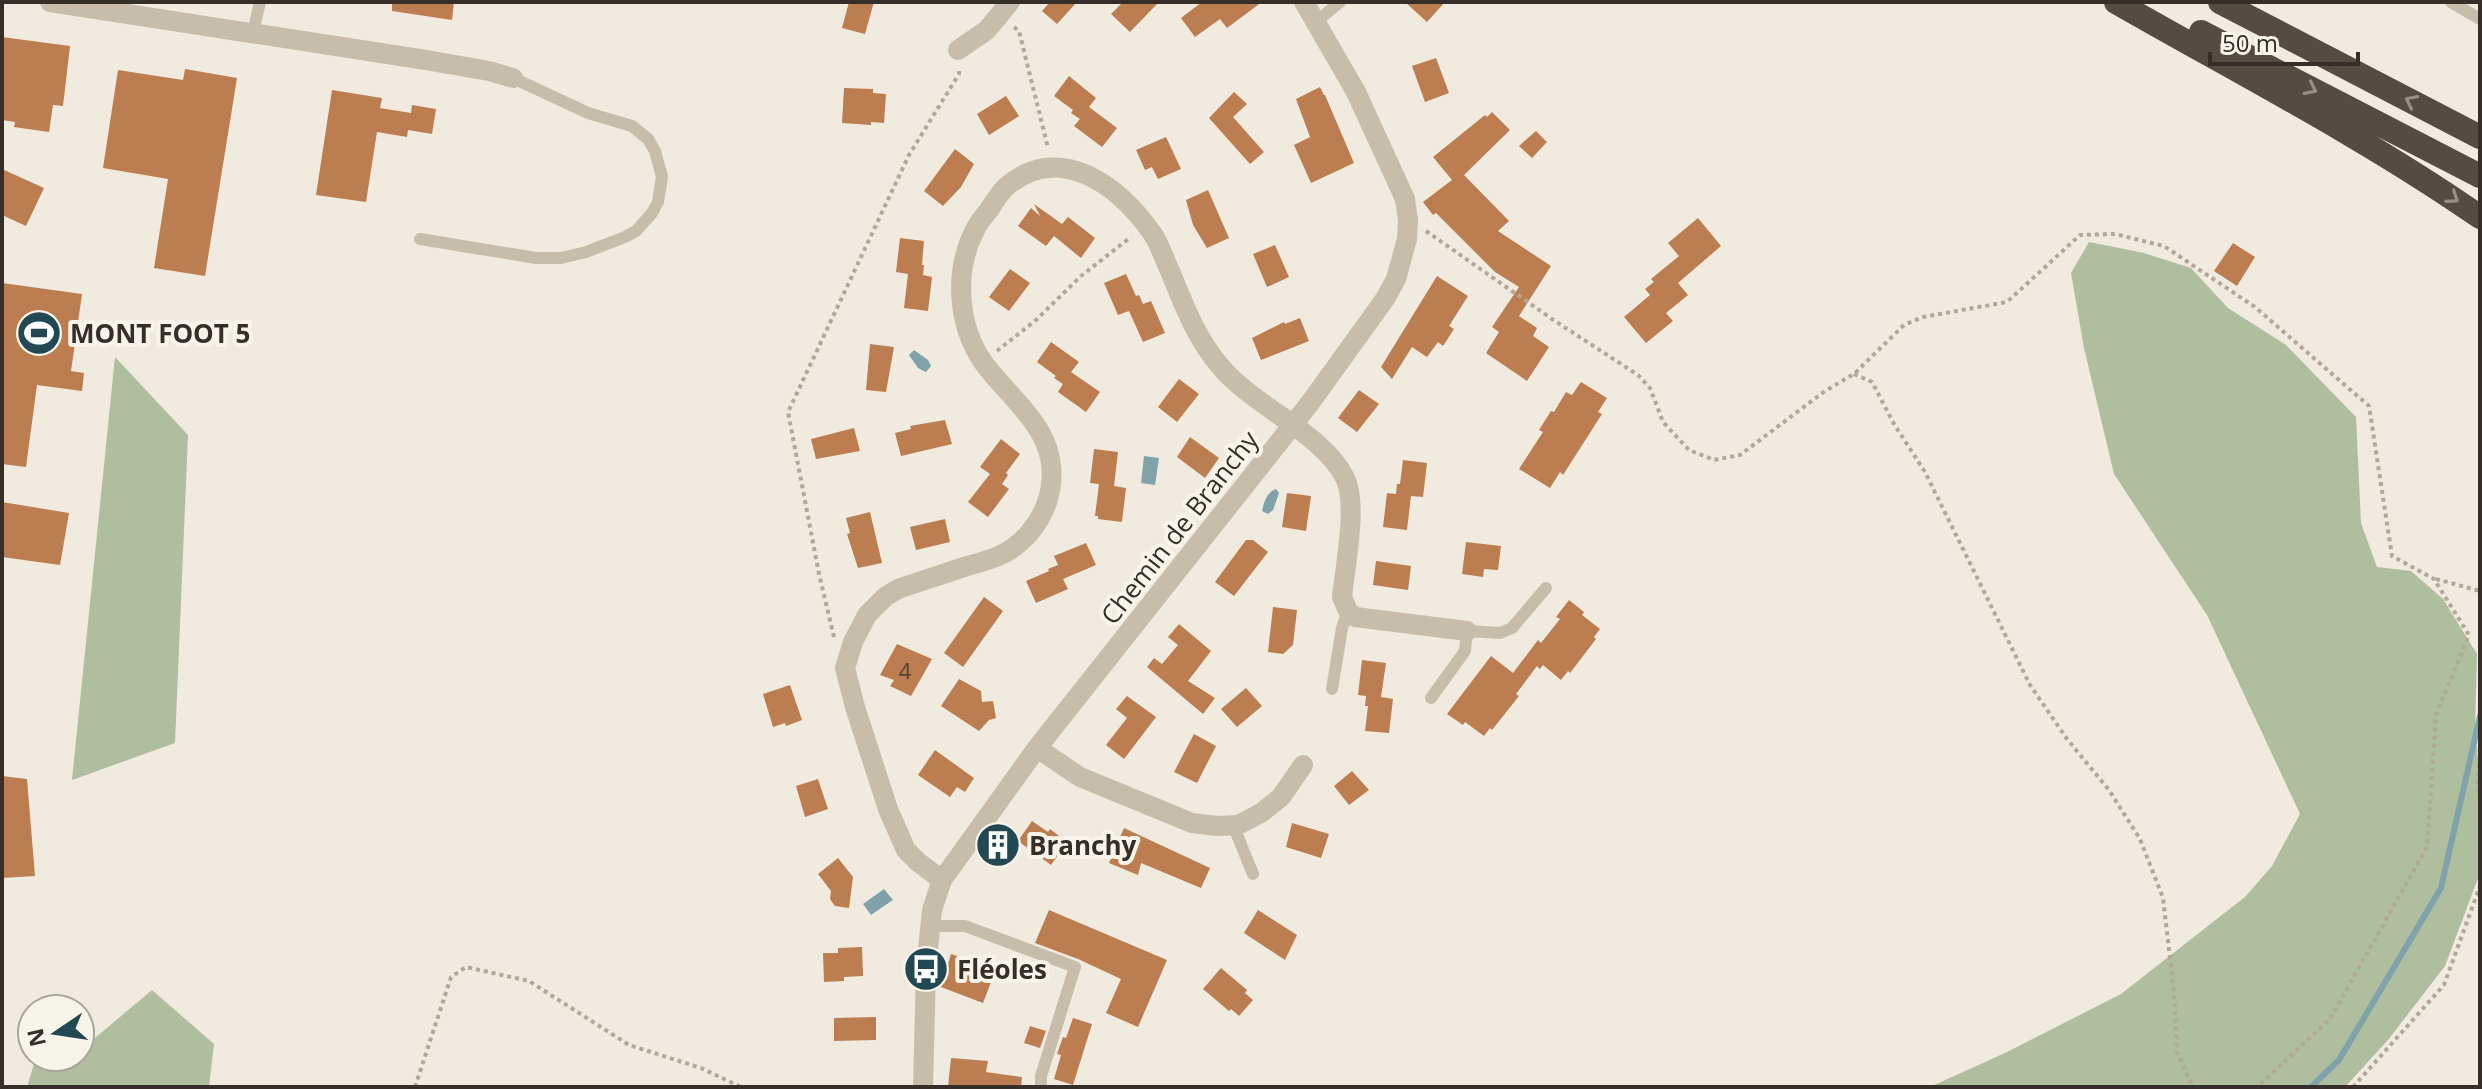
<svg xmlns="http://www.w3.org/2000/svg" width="2482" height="1089" font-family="'Open Sans',sans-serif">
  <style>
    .green { fill: #aebe9f }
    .water { fill: #7fa2ab }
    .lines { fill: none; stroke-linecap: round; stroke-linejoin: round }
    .stream { stroke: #7fa2ab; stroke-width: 6 }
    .building { fill: #bc7d50 }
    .path { stroke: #b3a795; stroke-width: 4; stroke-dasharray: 4 4; stroke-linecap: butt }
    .lane { stroke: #c8bdaa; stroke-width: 12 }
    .street { stroke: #c8bdaa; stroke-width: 20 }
    .highway { stroke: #564b41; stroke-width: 24 }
    .oneway { stroke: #978f85 }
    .labels { text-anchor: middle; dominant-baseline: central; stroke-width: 8; stroke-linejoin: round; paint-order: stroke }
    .number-label { font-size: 22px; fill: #584233 }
    .poi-label { font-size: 26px; font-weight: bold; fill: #362f29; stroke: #f8f4ea; text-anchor: start }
    .street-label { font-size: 26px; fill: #362f29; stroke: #f8f4ea }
  </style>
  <rect width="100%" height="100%" fill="#f0ebde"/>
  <path class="green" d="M2089,242L2144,253L2191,268L2228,308L2286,345L2356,417L2361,523L2377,567L2411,571L2443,599L2477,654L2475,728L2480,783V873L2445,966L2388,1040L2345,1087H1930L2007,1052L2121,994L2245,897L2272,866L2300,814L2207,615L2114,474L2084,348L2071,273Z
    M115,357L188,435L175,743L72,780Z
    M152,990L214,1044L209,1087H27L36,1057H80V1032L95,1038Z"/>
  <path class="water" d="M914,350L928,360L931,366L926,372L918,368L909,355Z
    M1144,456L1159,458L1155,485L1141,483Z
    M1276,489L1279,493L1273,510L1268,514L1262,511C1264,502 1267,492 1276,489Z
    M884,889L893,900L871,915L863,904Z"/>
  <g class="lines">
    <path class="stream" d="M2311,1087L2339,1060L2441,888L2480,716"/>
  </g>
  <path class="building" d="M392,2H454L452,20L392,11Z
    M849,2H874L865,34L842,28Z
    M1050,2H1077L1057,24L1042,11Z
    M1123,2H1159L1130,32L1111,14Z
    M1202,2H1262L1227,28L1220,19L1195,37L1181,18Z
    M1405,2H1445L1427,22Z
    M2,37L70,46L63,106L53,105L49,132L14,127L15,122L2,120Z
    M1436,58L1449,93L1425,102L1412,66Z
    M185,69L237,78L205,276L154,268L168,179L103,168L118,70L183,80Z
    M1069,76L1096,98L1089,107L1117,128L1102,147L1074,126L1080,119L1071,113L1073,110L1054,96Z
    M1320,87L1324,95H1325L1354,163L1311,183L1294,145L1310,137L1296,99Z
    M844,88L873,89V93L886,94L884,123L871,122V125L842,123Z
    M332,90L382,98L380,108L411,113L412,105L436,109L432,134L408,130L407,137L377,132L366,202L316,195Z
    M1234,92L1247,104L1233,117L1264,152L1250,164L1209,118Z
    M1006,96L1019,116L989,135L977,114Z
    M1492,112L1510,130L1464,175L1509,221L1498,231L1551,266L1519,316L1537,328L1533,336L1549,347L1527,381L1486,353L1499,332L1492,327L1519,287L1495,272L1436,213L1433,215L1423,202L1452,180L1433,157L1485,115L1487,117Z
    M1536,131L1547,142L1532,158L1519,146Z
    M1166,137L1181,169L1158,179L1152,167L1145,170L1136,150Z
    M955,149L974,164L961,187L943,206L924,191Z
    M2,169L44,188L26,226L2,215Z
    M1208,190L1229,238L1207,248L1193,225L1186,200Z
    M1034,204L1062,224L1068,217L1095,238L1081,258L1054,236L1046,246L1018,226L1031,208L1040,216Z
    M1698,218L1721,246L1678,283L1688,295L1666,313L1673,321L1646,343L1624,317L1650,295L1645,289L1654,282L1651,279L1679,256L1668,243Z
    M900,238L924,241L922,265H924L923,275L932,277L928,311L904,308L908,274L896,272Z
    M2233,243L2255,257L2237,286L2214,271Z
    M1275,245L1289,277L1267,287L1253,254Z
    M1010,269L1030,283L1009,311L989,297Z
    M1126,274L1136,296L1139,295L1143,304L1151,301L1165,333L1143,342L1129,311L1118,315L1104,283Z
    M1437,276L1468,296L1449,326L1454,329L1443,346L1438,342L1427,357L1412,347L1392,379L1381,367Z
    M2,283L82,294L71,371L84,373L82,391L37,385L26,467L2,464Z
    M1300,318L1309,341L1261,360L1252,338L1284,322L1285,324Z
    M1051,342L1079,362L1071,372L1100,392L1086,412L1058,392L1063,384L1054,378L1056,376L1037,362Z
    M870,344L894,347L886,392L866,390Z
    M1179,379L1199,394L1177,422L1158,407Z
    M1581,382L1607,398L1598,412L1602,414L1563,475L1560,472L1550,488L1519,469L1543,432L1539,430L1551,411L1554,412L1566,392L1572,395Z
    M1359,390L1379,404L1357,432L1338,418Z
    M945,420L952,444L901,456L895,433L911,429L910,426Z
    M854,428L860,451L816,459L811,439Z
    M1190,437L1219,458L1205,478L1177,457Z
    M1001,439L1020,454L1006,473L1008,475L1002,484L1009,489L988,517L968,502L990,474L980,467Z
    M1094,449L1118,452L1114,486L1126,488L1122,522L1098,519V516H1095L1099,484L1090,483Z
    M1403,460L1427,463L1423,497L1411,496L1407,530L1383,527L1387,493L1396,494L1397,484H1400Z
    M1287,493L1311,496L1306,531L1282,527Z
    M2,502L69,513L60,565L2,557Z
    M870,512L882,563L858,568L847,534L850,533L846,518Z
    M945,519L950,542L916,550L910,527Z
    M1246,540H1253L1268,552L1234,596L1215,582Z
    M1466,542L1501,546L1498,570L1484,569L1483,577L1462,574Z
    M1086,543L1096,565L1063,579L1068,589L1036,603L1026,581L1049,571L1048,569L1058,565L1054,556Z
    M1376,561L1411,566L1408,590L1373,585Z
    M984,597L1003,611L963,667L944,653Z
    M1569,600L1584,612L1582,615L1600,629L1594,637L1596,639L1570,673L1568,671L1561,680L1543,665L1540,669L1537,666L1516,694L1519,696L1492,730L1490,728L1484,736L1465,722L1463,725L1447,714L1491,656L1513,673L1538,640L1541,643L1560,619L1556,617Z
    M1273,607L1297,610L1293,645L1283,654L1268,652Z
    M1179,624L1211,651L1188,681L1215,698L1203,714L1147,667L1154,658L1162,664L1178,645L1168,637Z
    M897,644L932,659L911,696L890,686L894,680L880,675Z
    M1362,660L1386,663L1381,697L1393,699L1389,733L1365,731L1368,706H1365L1366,696L1358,695Z
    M959,679L981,691L982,702L993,701L996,718L989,720L979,731L941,706Z
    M790,685L802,720L786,726L785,723L773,727L763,694Z
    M1246,688L1262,706L1237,727L1221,709Z
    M1127,696L1156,717L1124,759L1106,745L1127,718L1116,709Z
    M1194,734L1216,746L1197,783L1174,772Z
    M935,750L974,778L965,792L957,787L950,797L918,775Z
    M1352,771L1369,790L1349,805L1334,786Z
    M2,776L27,779L35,876L2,878Z
    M818,779L828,809L805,817L796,786Z
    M1032,821L1048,832L1050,829L1067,842L1051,865L1018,841Z
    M1292,823L1329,834L1321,858L1286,847Z
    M1124,828L1210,868L1201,888L1141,863L1138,875L1109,863Z
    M838,858L853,877L849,908L835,906L830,899L831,891L818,874Z
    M1049,910L1167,960L1138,1027L1106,1013L1121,979L1078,959L1035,943Z
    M1258,910L1297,935L1285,960L1244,933Z
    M862,947L863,976L844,977V981L824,982L823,953H838V948Z
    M951,954L996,969L983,1003L941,987Z
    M1221,968L1247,990L1245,993L1253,1000L1239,1016L1231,1009L1229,1011L1203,989Z
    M876,1017V1040L834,1041V1018Z
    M1073,1018L1092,1024L1073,1085L1054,1079L1061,1055L1057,1054L1063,1037L1066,1038Z
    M1030,1026L1046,1031L1040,1048L1024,1043Z
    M951,1058L988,1061L986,1072L1022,1077L1021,1087H948Z"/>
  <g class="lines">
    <path class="path" d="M1014,27L1019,31L1048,148
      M1426,231L1552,319L1638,375L1650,388L1663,422L1689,450L1714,460L1740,455L1825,391L1854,374L1904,325L1923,317L2007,302L2080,235L2115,234L2164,246L2255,307L2369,406L2392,556L2434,579L2469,635L2436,715L2427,847L2330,1019L2257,1087
      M997,351L1036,320L1081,276L1131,237
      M1854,374L1872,382L1894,424L1925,472L2030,685L2067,739L2109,790L2140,839L2163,898L2174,993L2177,1052L2193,1087
      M2436,579L2480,591
      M834,637L819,574L788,412L909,155L959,74V68
      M2480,740L2478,786L2480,796
      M415,1087L451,977L466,967L529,981L629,1045L701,1068L741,1087
      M2353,1087L2444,985L2480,886"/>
    <path class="lane" d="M2451,2L2480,19
      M1316,22L1340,2
      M253,33L260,2
      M420,239L536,258H561L586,252L625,237L636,231L652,213L658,202L662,177L655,151L648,139L632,126L588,113L513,78
      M1332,689L1342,628L1348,611
      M1431,698L1465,651L1467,631L1500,633L1512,628L1546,588
      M1233,825L1253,874
      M930,926H965L1075,967L1041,1076V1087"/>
    <path class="street" d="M50,2L426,60L489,71L513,78
      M958,50L987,30L1010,2
      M1037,748L1080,777L1192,823L1217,826L1238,825L1261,813L1281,797L1303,765
      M942,880L918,862L906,850L888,809L855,707L845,668L853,642L867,615L885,597L898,589C921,581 944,574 967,566C978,563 990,560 1001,555C1046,532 1066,477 1040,432C1025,406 1000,386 983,362C957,324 954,270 975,230C978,223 984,216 989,210C994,202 1000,192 1007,186C1060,141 1119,186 1152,233C1160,244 1164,259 1170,271C1184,305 1196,338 1220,366C1253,406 1324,434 1345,478C1358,503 1345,567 1342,597L1348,611L1355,617L1467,631
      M923,1087L926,969L932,910L942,880L1037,748L1310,403L1385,299L1396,279L1407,239L1408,220L1405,199L1356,92L1304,2"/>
    <path class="highway" d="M2116,2C2238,72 2365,137 2480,217
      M2220,2L2480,137
      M2201,32L2480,176"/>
  </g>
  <defs><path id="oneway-chevron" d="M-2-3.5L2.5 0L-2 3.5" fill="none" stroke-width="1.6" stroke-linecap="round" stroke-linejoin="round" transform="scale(2)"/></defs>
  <g class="oneway">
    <use href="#oneway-chevron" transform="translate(2311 89) rotate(27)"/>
    <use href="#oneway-chevron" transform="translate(2411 101) rotate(-153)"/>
    <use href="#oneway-chevron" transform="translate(2453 198) rotate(35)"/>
  </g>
  <defs>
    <g id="stadium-disc" transform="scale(2.3)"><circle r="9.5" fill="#224854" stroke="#f8f4ea"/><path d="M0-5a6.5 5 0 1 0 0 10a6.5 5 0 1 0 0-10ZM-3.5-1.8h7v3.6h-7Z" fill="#fff"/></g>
    <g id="building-disc" transform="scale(2.3)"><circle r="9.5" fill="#224854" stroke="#f8f4ea"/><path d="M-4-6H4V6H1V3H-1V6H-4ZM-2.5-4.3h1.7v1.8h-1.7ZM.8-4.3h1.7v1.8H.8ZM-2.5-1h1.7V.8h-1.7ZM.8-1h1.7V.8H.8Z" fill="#fff"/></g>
    <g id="bus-disc" transform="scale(2.3)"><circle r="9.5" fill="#224854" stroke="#f8f4ea"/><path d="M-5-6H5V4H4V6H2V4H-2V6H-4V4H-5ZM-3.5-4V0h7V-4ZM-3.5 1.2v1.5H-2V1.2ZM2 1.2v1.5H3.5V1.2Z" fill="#fff"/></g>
  </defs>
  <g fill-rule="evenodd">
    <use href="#stadium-disc" x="39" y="333"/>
    <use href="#building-disc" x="998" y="845"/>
    <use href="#bus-disc" x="926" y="969"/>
  </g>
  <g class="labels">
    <g class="number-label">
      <text x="905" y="670">4</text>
    </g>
    <g class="poi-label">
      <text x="70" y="333">MONT FOOT 5</text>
      <text x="1029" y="845">Branchy</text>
      <text x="957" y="969">Fléoles</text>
    </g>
    <g class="street-label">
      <text transform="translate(1179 527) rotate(-52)">Chemin de Branchy</text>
    </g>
  </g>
  <rect width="2482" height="1089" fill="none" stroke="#362f29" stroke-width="8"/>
  <g transform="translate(56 1033) rotate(257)"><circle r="38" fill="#f8f4ea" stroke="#aaa59d" stroke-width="2"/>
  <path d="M0-6L14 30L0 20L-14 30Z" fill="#224854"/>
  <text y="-12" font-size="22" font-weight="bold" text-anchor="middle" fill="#362f29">N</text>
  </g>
  <path d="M2210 52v12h148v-12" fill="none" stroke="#362f29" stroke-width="4"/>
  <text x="2222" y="52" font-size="24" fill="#362f29" stroke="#f8f4ea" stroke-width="6" paint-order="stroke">50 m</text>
</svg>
